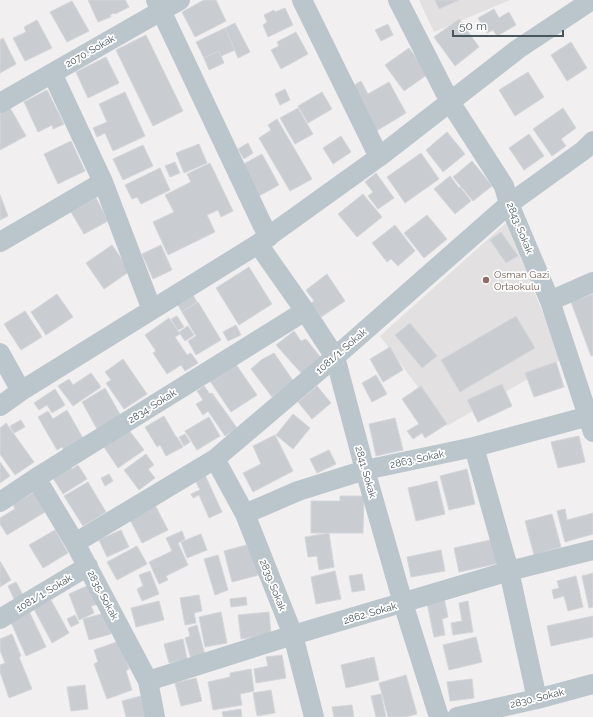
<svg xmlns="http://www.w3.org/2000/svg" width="593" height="717" font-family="Raleway,sans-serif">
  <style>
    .education { fill: #e2e0e1 }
    .building { fill: #c9cdd2; stroke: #d3d6da }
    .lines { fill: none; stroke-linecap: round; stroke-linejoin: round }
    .minor { stroke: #bbc5cc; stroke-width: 20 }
    .education-dot { fill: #8d6e63; stroke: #fff; stroke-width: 1.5 }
    .labels { text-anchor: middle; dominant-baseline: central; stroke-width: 3.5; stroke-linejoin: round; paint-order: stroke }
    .street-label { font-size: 10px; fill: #47555c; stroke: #fff }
    .education-label { font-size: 10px; fill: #785e54; stroke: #fff; text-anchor: start }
  </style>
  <rect width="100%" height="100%" fill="#f1efef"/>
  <path class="education" d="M419,0H510L434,32Z
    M506,223L562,359L447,426L380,336Z"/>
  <path class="building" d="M88,0H125L129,7L115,14L114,13L110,15L111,17L98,22Z
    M204,0H216L226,21L195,37L182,12Z
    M435,0H459L439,9Z
    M72,1L89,31L67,42L50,12Z
    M285,8L293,25L268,37L263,25L267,22L264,15L274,10L275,12Z
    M494,9L499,18L509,12L516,25L497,36L493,30L487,33L478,18Z
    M459,19L479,47L455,66L434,37Z
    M37,20L52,48L25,61L13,38L26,32L24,27Z
    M235,23L250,52L238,58L225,28Z
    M388,24L393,35L381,41L375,30Z
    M225,28L235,50L221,56L219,51L204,58L196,42Z
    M296,32L308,54L281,69L271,50L279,46L277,42Z
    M146,35L183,111L153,126L116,50Z
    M3,38L16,64L0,73V40Z
    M571,42L587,68L567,81L551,55Z
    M409,48L428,74L404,91L385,65Z
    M219,51L224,63L209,70L204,58Z
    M106,57L119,83L88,98L76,72Z
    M528,72L544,97L515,116L499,90Z
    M361,81L368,94L389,82L406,113L373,133L351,87Z
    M285,89L290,100L280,105L275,94Z
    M47,90L64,124L53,129L52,125L38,132L24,102Z
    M125,92L145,136L113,151L105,133L97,137L93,128L107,122L99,104Z
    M322,92L332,109L308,123L298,106Z
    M9,106L26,136L0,150V111Z
    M298,108L313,134L295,144L280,118Z
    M563,108L576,128L561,139L566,146L552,156L533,129Z
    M277,119L312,179L290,191L259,138L271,130L268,125Z
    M447,132L465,154L443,172L426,150Z
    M529,134L544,156L524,170L509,148Z
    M341,136L351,152L333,164L323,148Z
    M71,141L85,171L58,184L44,154Z
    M248,143L253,153L244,159L238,149Z
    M199,144L207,163L184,173L176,153Z
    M143,145L153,166L123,180L113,159Z
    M421,153L439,179L405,203L387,177Z
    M262,154L279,185L257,197L240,166Z
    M472,161L492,186L473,201L453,177Z
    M175,162L180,173L170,177L165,166Z
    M210,163L233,211L221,217L218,210L207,215L215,232L168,255L153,222L174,212L165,195L191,182L187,174Z
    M160,168L170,190L141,204L137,197L132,199L125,185Z
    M376,173L394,198L378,209L368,196L373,192L365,182Z
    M450,176L459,188L460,187L471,201L455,214L434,189Z
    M363,194L382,217L357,237L338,214Z
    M0,195L8,216L0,220Z
    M96,198L108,221L84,234L71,212Z
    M427,215L447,239L424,258L404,233Z
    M395,225L415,251L398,266L391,259L387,262L372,243Z
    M501,232L518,256L506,263L490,240Z
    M112,245L130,271L104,289L86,263Z
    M161,245L172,270L153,279L142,254Z
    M249,267L272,304L239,325L216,288Z
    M327,274L345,301L321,317L311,303L314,301L306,290Z
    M57,294L73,317L46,335L31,312Z
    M593,294V355L591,356L571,302Z
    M193,295L197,302L182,312L178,305Z
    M198,302L221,340L196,355L188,341L196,336L182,312Z
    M25,311L42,337L21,350L4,324Z
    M177,316L184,327L178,330L171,319Z
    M516,316L535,348L460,392L441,360Z
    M169,318L180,334L175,337L187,355L191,353L198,363L185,371L181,365L167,374L153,353L156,351L145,335Z
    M410,323L437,356L422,368L395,335Z
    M236,325L241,335L228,341L223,332Z
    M188,326L194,335L185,341L179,332Z
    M294,331L301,341L306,339L322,359L303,375L276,345Z
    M390,347L403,370L383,382L370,359Z
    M274,353L294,382L272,397L251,369L261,360Z
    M123,359L147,394L124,409L106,383L111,380L105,372Z
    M556,362L564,387L534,397L525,373Z
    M235,363L257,395L231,412L210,381Z
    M91,373L101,387L73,406L58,386L69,379L73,385Z
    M376,375L387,394L372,402L362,383Z
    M502,384L512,406L478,422L467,400Z
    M204,386L210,394L212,393L237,428L225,436L208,411L203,415L196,404L203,400L197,391Z
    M317,386L331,403L312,419L298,402Z
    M421,386L447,424L425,438L422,433L413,439L407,431L419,424L402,399Z
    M105,388L121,416L97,429L82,402Z
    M55,389L65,405L52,413L47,405L39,410L34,403Z
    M67,410L84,440L65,452L62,447L57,450L38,417L48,411L53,419Z
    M293,414L310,428L293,449L276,435Z
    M164,416L176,437H177L183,447L166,456L160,445L157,447L145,427Z
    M209,417L220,436L197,450L185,431Z
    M395,418L403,450L376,456L369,424Z
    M21,420L25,427L14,433L10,426Z
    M6,423L34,462L15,475L0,454V428Z
    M129,430L144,450L118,468L104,447Z
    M185,434L190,442L184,446L179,437Z
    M275,435L293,471L253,492L243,473L261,464L253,446Z
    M579,436L585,462L558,468L551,442Z
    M329,450L336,464L317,473L310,459Z
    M146,454L154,465L148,469L155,478L139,490L124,470Z
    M0,462L10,476L0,483Z
    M68,464L72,469L78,465L87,479L63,494L51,475Z
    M467,469L475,504L449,510L440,476Z
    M109,474L113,481L105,486L101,478Z
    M205,475L222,512L209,518L199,495L193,498L191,494L200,490L195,480Z
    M437,481L445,514L416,521L408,488Z
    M88,482L106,512L83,526L64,496Z
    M34,492L45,512L7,535L0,524V518L15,509L13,505Z
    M340,496H364L363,533H311V501H340Z
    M154,503L168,530L142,543L128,516Z
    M565,509L567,520L593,513V534L565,542L557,511Z
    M552,514L561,547L534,555L525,521Z
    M55,530L68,553L43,568L29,545Z
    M121,530L129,547L107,557L99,540Z
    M182,531L185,539L178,543L188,565L166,576L168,580L159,584L149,562L172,551L166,538Z
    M329,533L334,567L319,570L317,556L308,557L305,537Z
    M201,534L207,550L187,558L181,542Z
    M495,539L500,563L459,572L454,548Z
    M250,544L259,575L232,582L224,551Z
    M137,546L147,564L117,580L107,562Z
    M441,550L445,571L411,577L407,557Z
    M218,555L228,590L215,595L204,559Z
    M0,561L11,580L0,587Z
    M150,571L159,594L142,601L137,589L143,586L139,575Z
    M335,571L341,599L316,604L311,577Z
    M593,573V607L589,608L582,576Z
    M362,574L365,590L352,592L349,576Z
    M576,576L583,607L568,611L564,596L554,599L552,590L559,588L557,581Z
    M16,582L23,595L14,599L8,586Z
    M91,584L99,604L91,606L94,613L79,620L69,594Z
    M199,595L202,611L194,613L196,623L185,625L180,598Z
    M246,597L247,605L231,607L230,599Z
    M444,598L448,617L442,619L445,635L434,637L427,603Z
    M51,600L69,633L52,643L34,609Z
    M159,601L164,620L136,627L131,608Z
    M468,601L473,632L453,635L451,623L462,621L459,603Z
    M29,611L46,647L26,656L10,620Z
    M221,612L227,643L205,647L199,617Z
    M269,612L271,635L241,639L238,615Z
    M105,613L111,634L89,640L83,619Z
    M75,615L79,623L71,627L67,619Z
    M593,616V637L551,646L547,626Z
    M197,625L205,655L191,659L185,638L190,636L188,628Z
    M12,634L21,656L19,657L32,689L9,698L0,672V665L5,663L0,650V639Z
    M476,637L482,662L449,670L443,645Z
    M183,639L187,659L169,663L164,644Z
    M119,641L129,669L126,671L132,690L107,699L94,664L98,662L94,650Z
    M282,655L286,678L256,683L254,669L268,666L266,657Z
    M374,657L379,680L346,688L341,665Z
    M251,669L254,691L240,694L242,705L213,710L208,682L230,677V673Z
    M406,675L417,714L405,717H388L379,683Z
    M196,678L202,701L181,706L175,683Z
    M472,679L474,698L450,701L447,682Z
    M85,685L88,709L71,711L67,687Z
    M271,690L275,713L257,716L253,693Z
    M381,694L386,717H376L371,696Z
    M141,696L147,717H126L122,701Z
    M352,705L354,717H334L332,707Z
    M241,709L242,717H223L222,712Z"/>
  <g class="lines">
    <path class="minor" d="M156,0L262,224L269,237
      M302,0L379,157
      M398,0L450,102L504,186L509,204L550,301L588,416L593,432
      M52,73L103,182L152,310
      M0,103L180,0
      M0,242L103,182
      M258,244L305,311L335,357L365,470L403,603L439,717
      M550,301L593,282
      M0,353L21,391
      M0,406L21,391L258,244L379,157L518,49L592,0
      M474,447L509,571L537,699
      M215,459L245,514L293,635L314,717
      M36,478L75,543L148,681L155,717
      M0,502L36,478L305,311
      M245,514L298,491L365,470L474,447L593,415
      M75,543L215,459L335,357L509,204L584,150L593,141
      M0,619L88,566
      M148,681L293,635L509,571L593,550
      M457,717L537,699L593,684"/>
  </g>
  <circle class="education-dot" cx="486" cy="280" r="4"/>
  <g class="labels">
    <g class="street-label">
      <text transform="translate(90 51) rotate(-30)">2070. Sokak</text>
      <text transform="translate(520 228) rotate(68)">2843. Sokak</text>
      <text transform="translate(341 351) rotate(-41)">1081/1. Sokak</text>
      <text transform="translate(152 406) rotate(-32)">2834. Sokak</text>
      <text transform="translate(417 459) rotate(-12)">2863. Sokak</text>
      <text transform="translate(366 472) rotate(74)">2841. Sokak</text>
      <text transform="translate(273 585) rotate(68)">2839. Sokak</text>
      <text transform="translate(44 593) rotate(-31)">1081/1. Sokak</text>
      <text transform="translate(103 595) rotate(62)">2835. Sokak</text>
      <text transform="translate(370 613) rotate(-16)">2862. Sokak</text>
      <text transform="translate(537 698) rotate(-14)">2830. Sokak</text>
    </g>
    <g class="education-label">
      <text x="494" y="274">Osman Gazi<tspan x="494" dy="12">Ortaokulu</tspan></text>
    </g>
  </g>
  <path d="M453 30v6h110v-6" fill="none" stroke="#47555c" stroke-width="2"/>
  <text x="459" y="30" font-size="12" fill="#47555c" stroke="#ffffff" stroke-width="3" paint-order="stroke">50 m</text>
</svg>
